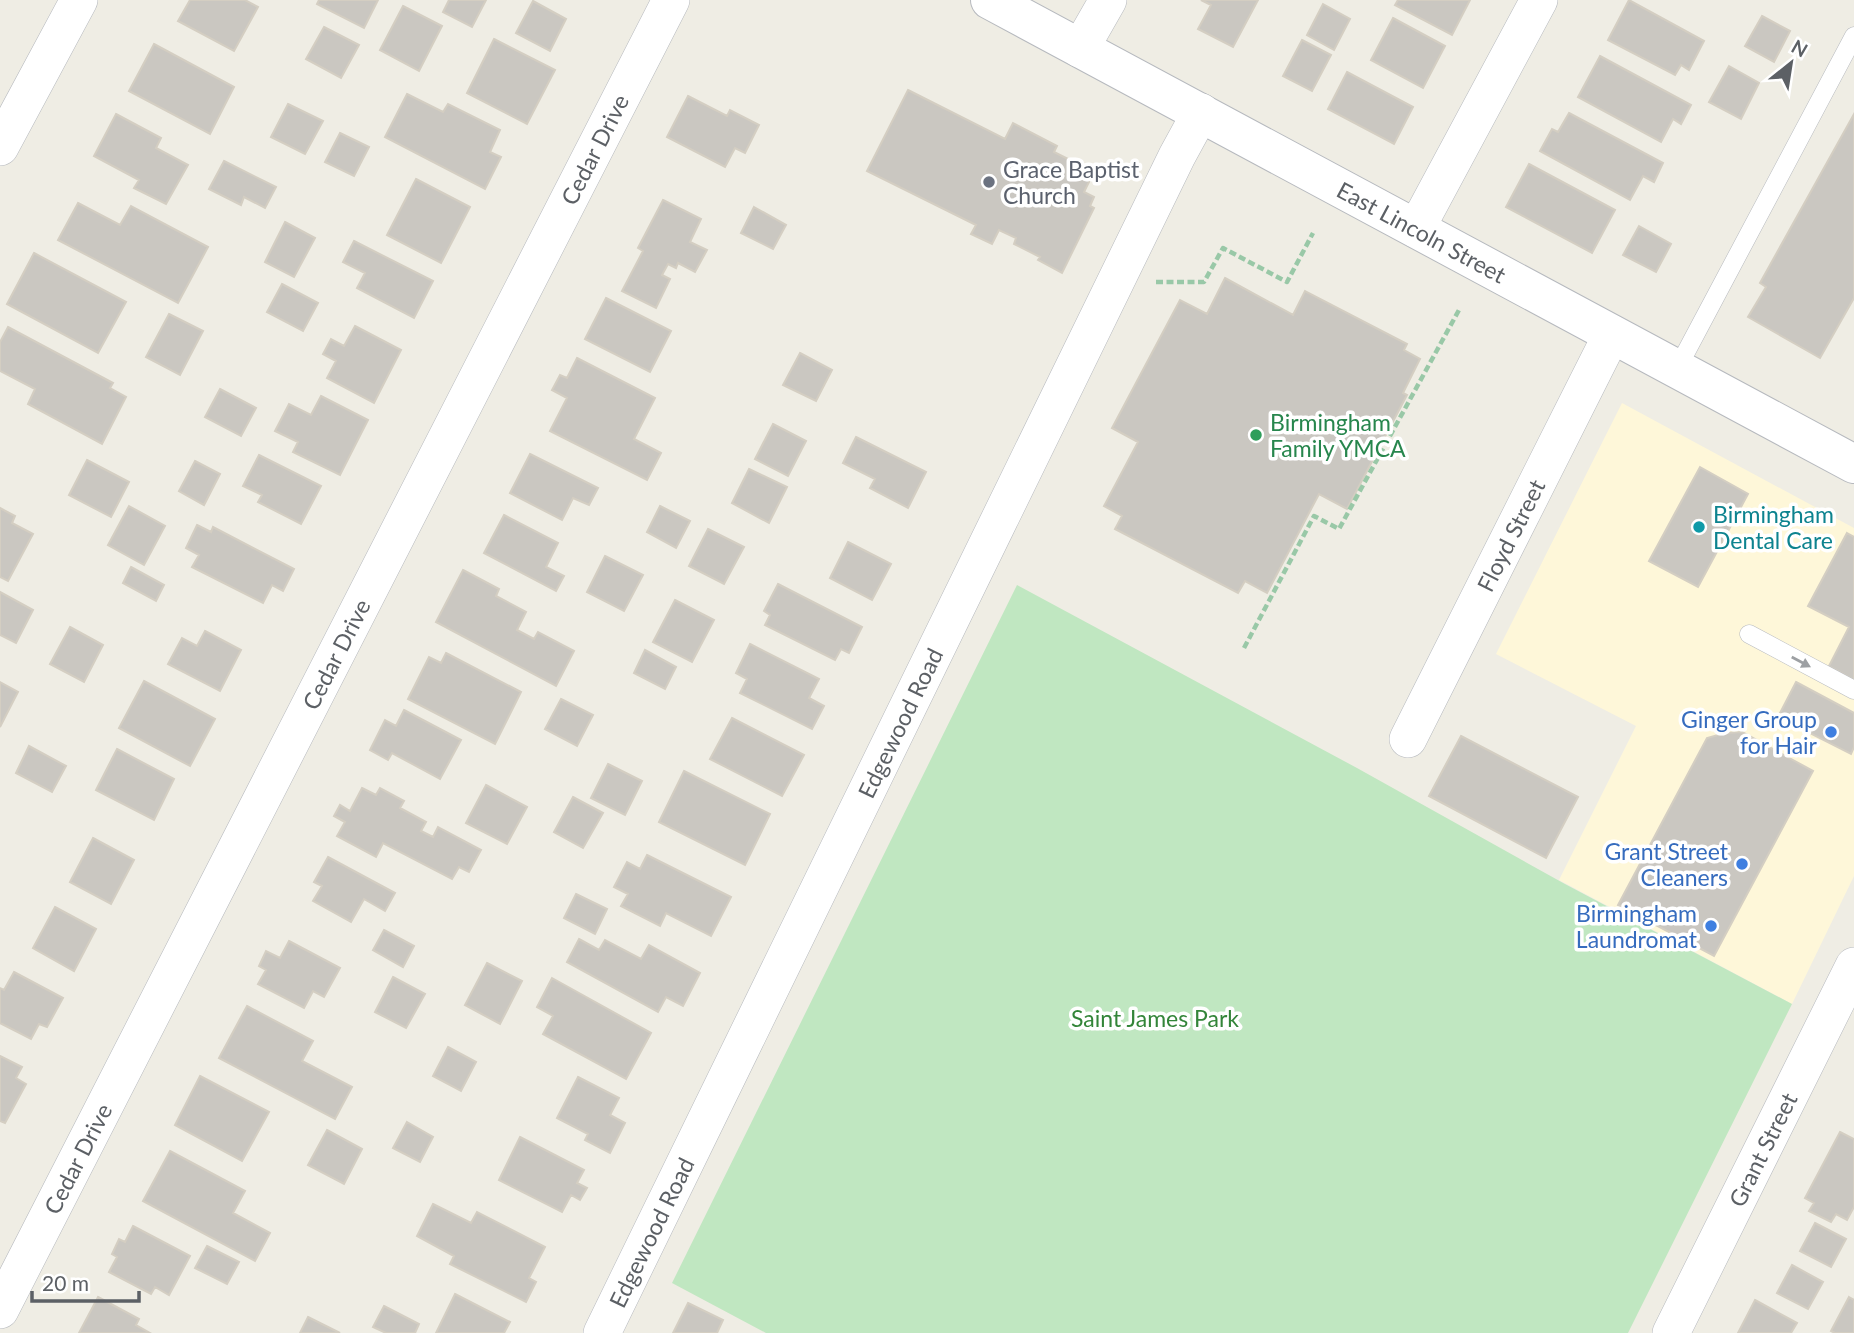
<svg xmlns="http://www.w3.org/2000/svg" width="1854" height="1333" font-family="Lato,sans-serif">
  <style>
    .commercial { fill: #fef7d9 }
    .green { fill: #c0e7c1 }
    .building { fill: #cac7c1; stroke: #d4cec2; stroke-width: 2 }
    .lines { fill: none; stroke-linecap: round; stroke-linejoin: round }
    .service-casing { stroke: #b6b9be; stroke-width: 19 }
    .minor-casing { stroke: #b6b9be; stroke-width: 38 }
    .tertiary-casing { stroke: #b6b9be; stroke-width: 40 }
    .path { stroke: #99c8a7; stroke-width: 4.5; stroke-dasharray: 7 3.5; stroke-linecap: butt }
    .service { stroke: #fff; stroke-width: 18 }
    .minor { stroke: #fff; stroke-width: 37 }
    .tertiary { stroke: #fff; stroke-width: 38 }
    .oneway { fill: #9da0a3 }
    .worship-dot { fill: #6b7280; stroke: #fff; stroke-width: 2.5 }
    .leisure-dot { fill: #2e9e5b; stroke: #fff; stroke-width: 2.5 }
    .culture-dot { fill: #0f9aa8; stroke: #fff; stroke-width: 2.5 }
    .shop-dot { fill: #3f7fe0; stroke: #fff; stroke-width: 2.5 }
    .labels { text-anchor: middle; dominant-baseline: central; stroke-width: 7; stroke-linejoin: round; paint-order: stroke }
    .street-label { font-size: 23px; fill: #5c6065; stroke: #fff }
    .worship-label { font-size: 23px; fill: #5b616d; stroke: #fff; text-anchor: start }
    .leisure-label { font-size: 23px; fill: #27864d; stroke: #fff; text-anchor: start }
    .culture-label { font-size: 23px; fill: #0d838f; stroke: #fff; text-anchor: start }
    .shop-label { font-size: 23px; fill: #366cbe; stroke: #fff; text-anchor: end }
    .park-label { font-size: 23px; fill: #338539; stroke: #fff }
  </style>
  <rect width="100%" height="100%" fill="#efede4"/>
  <path class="commercial" d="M1622,403L1854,528V876L1792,1004L1559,880L1636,726L1496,654Z"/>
  <path class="green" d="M1017,585L1357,768L1565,884L1792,1004L1628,1333H766L672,1283Z"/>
  <path class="building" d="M190,0H245L258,7L234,51L178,21Z
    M319,0H378L364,28L317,4Z
    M449,0H486L472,27L443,12Z
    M1201,0H1258L1233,47L1198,29L1211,5Z
    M1398,0H1470L1452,35L1395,5Z
    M1629,0L1704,41L1689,70L1681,65L1675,75L1608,40Z
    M533,1L566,19L550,51L516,33Z
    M1323,4L1350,19L1334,50L1307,35Z
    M403,6L442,26L419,71L380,50Z
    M1762,16L1790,31L1774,62L1745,46Z
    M1393,18L1445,46L1423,88L1371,60Z
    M324,27L359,45L341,78L306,59Z
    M494,39L555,70L527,124L467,93Z
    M1302,40L1331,55L1312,91L1283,76Z
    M154,44L234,87L210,134L129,91Z
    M1600,56L1691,105L1681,124L1673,119L1661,142L1578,97Z
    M1729,66L1759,83L1741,119L1709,102Z
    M1347,72L1413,107L1394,144L1328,109Z
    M908,90L1005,139L1013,123L1057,146L1054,152L1094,172L1084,192L1094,197L1090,206L1094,208L1062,273L1038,260L1040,257L1014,244L1016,238L999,230L992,244L971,234L976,225L867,171Z
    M407,94L443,112L448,104L500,130L490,152L501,157L485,189L385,137Z
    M688,96L727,116L730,110L759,125L745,153L735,148L725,167L667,137Z
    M288,104L323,121L305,154L271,137Z
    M1569,113L1663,163L1654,182L1643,176L1630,200L1540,151L1552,129L1558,132Z
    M116,114L161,138L156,148L188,165L166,204L134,188L139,180L94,156Z
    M1854,114V298L1820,358L1748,317L1766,287L1760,283Z
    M340,133L369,147L354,176L325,162Z
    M224,161L276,187L265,208L244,197L241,205L209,189Z
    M1529,164L1615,210L1592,253L1506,207Z
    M416,179L470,207L441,263L387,235Z
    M663,200L701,219L690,242L707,250L695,272L678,263L676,268L668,264L662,275L670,279L656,308L622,291L643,251L638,248Z
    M78,203L120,225L131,206L208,247L178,303L58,240Z
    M754,207L786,225L773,249L741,233Z
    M285,222L315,238L294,277L265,262Z
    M1639,226L1671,244L1656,272L1623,255Z
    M354,241L433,281L414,318L357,288L365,273L343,262Z
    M34,253L126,302L98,353L7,304Z
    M1225,278L1293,315L1305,291L1407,344L1404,350L1420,359L1403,393L1407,395L1347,509L1319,494L1267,593L1245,581L1238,593L1115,529L1122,516L1104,506L1138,442L1112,428L1180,300L1207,314Z
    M282,284L318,303L303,331L267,312Z
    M606,298L671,331L650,372L585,339Z
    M169,314L203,331L180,375L146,357Z
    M355,326L401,350L374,403L327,378L336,361L323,354L331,339L344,346Z
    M8,327L113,383L110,388L126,397L102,444L28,404L35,389L0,371V342Z
    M800,353L832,370L816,401L783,385Z
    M577,358L655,398L634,439L661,453L647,480L550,431L567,398L552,390L560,375L567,378Z
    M220,389L256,408L241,436L205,417Z
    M321,396L368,420L340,475L293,452L298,442L275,431L289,404L311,415Z
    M773,424L806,441L788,476L755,459Z
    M856,437L926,472L908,508L870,488L875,479L843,463Z
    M530,454L598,488L589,505L573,498L562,520L510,493Z
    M259,455L321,486L301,524L258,502L262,495L243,486Z
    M87,460L129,482L111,517L69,495Z
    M195,461L220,474L204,505L179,491Z
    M1700,467L1748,494L1698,587L1649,561Z
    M749,469L787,487L769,523L732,503Z
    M129,506L165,526L144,565L108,545Z
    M660,506L690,521L676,548L647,532Z
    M0,508L15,516L12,523L33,534L8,581L0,577Z
    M504,515L558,543L546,567L564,576L556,591L484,553Z
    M197,525L211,532L213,527L294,569L283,591L272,585L263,603L192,567L199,555L186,548Z
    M708,529L744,547L724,584L689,566Z
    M1847,533L1854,537V680L1829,666L1849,627L1808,606Z
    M848,542L891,564L872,600L830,578Z
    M605,556L643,575L624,611L587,592Z
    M131,567L164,585L156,601L123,583Z
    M463,570L499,589L496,596L526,612L517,630L534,639L538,632L574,651L556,686L436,622Z
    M778,584L862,627L849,653L841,649L835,660L765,625L770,615L764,611Z
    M0,592L33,610L16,643L0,635Z
    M675,600L714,620L692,662L653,642Z
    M70,627L103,645L84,682L50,664Z
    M205,631L241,650L220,691L168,664L182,638L197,646Z
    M750,644L819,679L809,698L824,706L812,729L740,693L747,679L736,673Z
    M645,650L676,667L665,689L634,673Z
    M446,653L521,692L495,744L408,699L429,657L441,663Z
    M144,681L215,719L190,766L119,728Z
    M0,682L18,692L0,727Z
    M1796,682L1854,713V747L1851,754L1778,717Z
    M561,699L593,715L577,746L545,729Z
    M404,710L461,740L440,779L392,753L388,760L370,750L385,720L396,726Z
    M732,718L804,755L782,796L710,759Z
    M1742,732L1813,771L1714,956L1618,905L1707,738L1725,733Z
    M1461,736L1578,797L1546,858L1429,796Z
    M29,746L66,766L52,792L16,773Z
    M117,749L174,779L154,820L96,790Z
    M608,764L642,781L625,815L591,798Z
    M684,771L770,814L745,865L659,822Z
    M486,785L527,807L507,844L466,823Z
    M362,788L376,795L380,788L404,801L400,808L426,822L421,831L433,837L438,827L481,850L469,872L459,867L452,879L383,843L376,857L337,836L345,822L334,816L340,805L350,811Z
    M573,797L603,813L583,848L554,832Z
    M93,838L134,860L111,904L70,882Z
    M647,855L731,897L711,936L666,913L660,926L621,906L628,894L614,887L627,862L640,869Z
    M328,857L395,893L385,911L364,899L351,922L313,901L322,886L314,882Z
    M576,894L607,909L595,934L564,918Z
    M55,907L96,929L74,971L33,948Z
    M384,930L414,946L403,967L373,950Z
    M579,939L599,950L605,940L641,959L649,945L700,973L683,1006L666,997L658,1012L567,962Z
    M289,941L340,968L324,997L313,991L304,1008L258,984L266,970L259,966L266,951L280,958Z
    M487,963L522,981L500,1024L465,1005Z
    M14,972L63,998L47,1027L39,1024L31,1039L0,1023V988L4,990Z
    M393,977L425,994L406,1028L375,1012Z
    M552,978L651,1033L626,1079L543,1034L553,1016L537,1007Z
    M247,1006L313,1041L302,1061L352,1087L335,1119L219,1058Z
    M448,1047L476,1062L461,1091L433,1076Z
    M0,1056L22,1067L16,1078L26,1084L5,1123L0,1121Z
    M200,1076L269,1112L242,1161L175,1125Z
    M578,1077L619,1098L610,1115L625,1123L610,1153L585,1140L588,1134L557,1118Z
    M407,1122L433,1137L420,1162L393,1148Z
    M327,1130L362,1149L344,1184L308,1165Z
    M1840,1132L1854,1139V1207L1847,1220L1836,1214L1831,1222L1809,1211L1814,1203L1805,1198Z
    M520,1137L584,1170L577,1183L587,1188L580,1200L571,1195L562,1212L499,1180Z
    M170,1151L245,1191L233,1213L270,1233L255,1261L143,1201Z
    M433,1204L471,1223L477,1212L545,1247L529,1278L536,1282L526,1302L450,1264L454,1256L417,1236Z
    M1815,1223L1846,1239L1831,1267L1800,1251Z
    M133,1226L190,1256L169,1295L155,1287L151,1294L109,1272L117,1257L112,1254L119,1239L125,1242Z
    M207,1246L239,1262L227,1284L195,1268Z
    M1792,1265L1823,1282L1808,1309L1777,1293Z
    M455,1294L510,1322L504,1333H436Z
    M98,1297L139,1319L136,1325L150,1333H79Z
    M1849,1297L1854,1300V1333H1835L1831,1331Z
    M1755,1300L1797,1323L1791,1333H1738Z
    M688,1303L723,1320L717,1333H673Z
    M384,1306L419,1324L415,1333H386L373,1327Z
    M308,1317L340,1333H300Z"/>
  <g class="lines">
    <g class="service-casing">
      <path id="service" d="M1677,369L1854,36
        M1749,634L1854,690"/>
    </g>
    <g class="minor-casing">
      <g id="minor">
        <path d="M1080,49L1108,0"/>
        <path d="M0,147L79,0"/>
        <path d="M1416,229L1539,0"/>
        <path id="s1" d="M1408,739L1612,334"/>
        <path id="s2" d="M0,1310L671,0"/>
        <path id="s3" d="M602,1333L1177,156L1201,112"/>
        <path id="s4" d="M1671,1333L1854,966"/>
      </g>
    </g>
    <g class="tertiary-casing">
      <g id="tertiary">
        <path id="s5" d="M990,0L1854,464"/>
      </g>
    </g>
    <path class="path" d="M1156,282H1204L1223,248L1287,282L1313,233
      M1244,648L1314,516L1339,529L1459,310"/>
    <use href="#service" class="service"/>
    <use href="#minor" class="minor"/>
    <use href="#tertiary" class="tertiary"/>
  </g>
  <defs><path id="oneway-solid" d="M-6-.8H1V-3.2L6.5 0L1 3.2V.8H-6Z" transform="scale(1.75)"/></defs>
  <use class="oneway" href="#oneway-solid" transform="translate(1801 662) rotate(28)"/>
  <circle class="worship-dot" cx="989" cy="182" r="7"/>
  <circle class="leisure-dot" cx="1256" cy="435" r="7"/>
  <circle class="culture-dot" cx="1699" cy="527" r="7"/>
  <g class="shop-dot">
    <circle cx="1831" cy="732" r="7"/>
    <circle cx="1742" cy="864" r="7"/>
    <circle cx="1711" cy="926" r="7"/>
  </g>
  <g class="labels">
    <g class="street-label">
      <text stroke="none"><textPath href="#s2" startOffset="1304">Cedar Drive</textPath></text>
      <text stroke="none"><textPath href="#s5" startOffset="490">East Lincoln Street</textPath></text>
      <text stroke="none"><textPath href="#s1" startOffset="228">Floyd Street</textPath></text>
      <text stroke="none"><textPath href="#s2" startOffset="737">Cedar Drive</textPath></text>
      <text stroke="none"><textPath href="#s3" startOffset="679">Edgewood Road</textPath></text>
      <text stroke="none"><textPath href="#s4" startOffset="205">Grant Street</textPath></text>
      <text stroke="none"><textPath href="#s2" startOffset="170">Cedar Drive</textPath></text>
      <text stroke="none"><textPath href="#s3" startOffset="112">Edgewood Road</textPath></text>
    </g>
    <g class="worship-label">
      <text x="1003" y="169">Grace Baptist<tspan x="1003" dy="26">Church</tspan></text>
    </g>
    <g class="leisure-label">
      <text x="1270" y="422">Birmingham<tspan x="1270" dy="26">Family YMCA</tspan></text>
    </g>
    <g class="culture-label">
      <text x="1713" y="514">Birmingham<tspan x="1713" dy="26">Dental Care</tspan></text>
    </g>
    <g class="shop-label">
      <text x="1817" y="719">Ginger Group<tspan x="1817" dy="26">for Hair</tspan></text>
      <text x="1728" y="851">Grant Street<tspan x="1728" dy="26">Cleaners</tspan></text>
      <text x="1697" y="913">Birmingham<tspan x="1697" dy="26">Laundromat</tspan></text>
    </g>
    <g class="park-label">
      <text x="1155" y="1018">Saint James Park</text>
    </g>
  </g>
  <g transform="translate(1791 63) rotate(30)" stroke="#ffffff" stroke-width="5" paint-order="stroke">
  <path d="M0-5L12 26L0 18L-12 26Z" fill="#5c6065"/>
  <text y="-10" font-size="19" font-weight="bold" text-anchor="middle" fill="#5c6065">N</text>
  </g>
  <path d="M32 1291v10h107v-10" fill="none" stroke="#5c6065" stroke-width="3.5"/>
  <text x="42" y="1291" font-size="21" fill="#5c6065" stroke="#ffffff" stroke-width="5" paint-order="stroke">20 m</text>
</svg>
